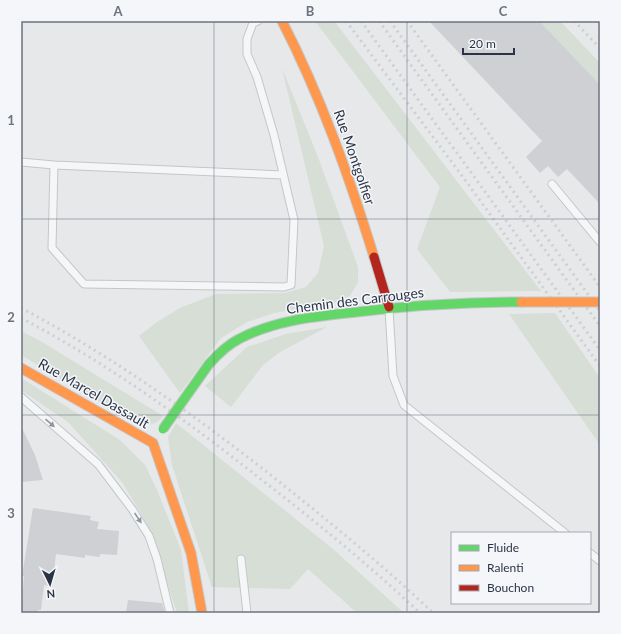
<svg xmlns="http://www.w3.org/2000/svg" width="621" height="634" font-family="Lato,sans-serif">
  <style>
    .green { fill: #d6ded6 }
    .building { fill: #ced0d3 }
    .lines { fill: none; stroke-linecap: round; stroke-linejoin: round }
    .lane-casing { stroke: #c4c6c8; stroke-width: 9 }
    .fast-casing { stroke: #c4c6c8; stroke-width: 11 }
    .slow-casing { stroke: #c4c6c8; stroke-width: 11 }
    .jam-casing { stroke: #c4c6c8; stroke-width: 11 }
    .lane { stroke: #f5f6f7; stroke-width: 7 }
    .fast { stroke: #63d668; stroke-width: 9 }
    .slow { stroke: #ff974d; stroke-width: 9 }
    .jam { stroke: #b3261e; stroke-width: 9 }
    .rail { stroke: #cecfd2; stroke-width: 3; stroke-dasharray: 2 4; stroke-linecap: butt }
    .fast-bridge-casing { stroke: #c4c6c8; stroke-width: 11; stroke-linecap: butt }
    .slow-bridge-casing { stroke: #c4c6c8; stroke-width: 11; stroke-linecap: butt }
    .fast-bridge { stroke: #63d668; stroke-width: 9 }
    .slow-bridge { stroke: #ff974d; stroke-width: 9 }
    .oneway { fill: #90959e }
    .grid { fill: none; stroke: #6c737f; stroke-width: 1; stroke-opacity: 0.55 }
    .labels { text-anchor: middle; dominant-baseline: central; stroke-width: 3; stroke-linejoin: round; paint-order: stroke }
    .street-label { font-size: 14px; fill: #2b3445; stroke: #f4f6f9 }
    .neatline { fill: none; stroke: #6c737f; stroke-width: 1.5 }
    .grid-label { font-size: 13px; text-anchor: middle; font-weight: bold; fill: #6c737f }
  </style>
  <rect width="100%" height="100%" fill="#e6e8ea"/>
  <path class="green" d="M315,21H334L541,291L450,292L417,249L440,187Z
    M538,21H560L600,63V87Z
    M282,68L318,157L358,267V282L350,296L334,303L274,313L247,322L221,338L180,393L139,336L157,322L180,308L216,294L285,293L306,287L318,273L324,246Z
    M555,313L600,378V445L509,314Z
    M327,327L280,352L263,365L231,407L205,386L247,347L286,334Z
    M21,331L42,342L163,416C156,426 147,426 137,424L21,355Z
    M21,378L120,440L145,465L157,490L181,550L189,613H177L149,527L122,482L68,422L21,390Z
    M176,423L333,549L404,613H357L308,569L290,589L212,587L172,465L168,437Z"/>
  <path class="building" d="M429,21H539L600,85V204L567,169L558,177L548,166L540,173L526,157L542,141Z
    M21,426L35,455L43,480L21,482Z
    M33,508L91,516L90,520L99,522L97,529L119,531L117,555L100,554V557L85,555V558L56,554L52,586L44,585L41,610H38L37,613H21L24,576H22Z
    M128,600L162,603L165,613H126Z"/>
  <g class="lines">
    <g class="lane-casing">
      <path id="lane" d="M258,21L253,23L247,39V54L257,77L274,135L294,220L291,285L284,287L84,284L52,248L54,165L283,175
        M21,162L54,165
        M552,184L600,242
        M389,309L393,376L404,405L565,533
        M21,397L98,464L132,509L149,536L157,559L170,613
        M590,553L600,561
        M241,559L247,613"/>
    </g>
    <g class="fast-casing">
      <path id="fast" d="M209,364C218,354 227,345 239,339C273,321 311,317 348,313C406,306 463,302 521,302"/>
    </g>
    <g class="slow-casing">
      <path id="slow" d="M282,21C321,97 349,176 374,257
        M21,368L153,443
        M153,443L191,553L202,613"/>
    </g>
    <g class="jam-casing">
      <path id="jam" d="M374,257L389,307"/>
    </g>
    <use href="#lane" class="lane"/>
    <use href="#fast" class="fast"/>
    <use href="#slow" class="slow"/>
    <use href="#jam" class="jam"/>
    <path class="rail" d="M346,21L460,173L600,366
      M361,21L600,350
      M379,21L600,326
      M390,21L600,311
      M407,21L600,287
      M574,21L600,48
      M21,308C110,355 193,414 272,476C327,520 382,564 433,613
      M21,318C109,364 190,423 267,484C320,525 371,567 420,613"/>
    <g class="fast-bridge-casing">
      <path id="fast-bridge" d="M163,429L209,364"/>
    </g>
    <g class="slow-bridge-casing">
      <path id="slow-bridge" d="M521,302H600"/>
    </g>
    <use href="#fast-bridge" class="fast-bridge"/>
    <use href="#slow-bridge" class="slow-bridge"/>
  </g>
  <defs><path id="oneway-solid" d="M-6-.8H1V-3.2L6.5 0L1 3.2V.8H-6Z"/></defs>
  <g class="oneway">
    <use href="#oneway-solid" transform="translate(50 423) rotate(41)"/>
    <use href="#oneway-solid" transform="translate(138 518) rotate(56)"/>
  </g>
  <path class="grid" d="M214,21V613M407,21V613M21,219H600M21,415H600"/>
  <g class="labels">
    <g class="street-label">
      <text transform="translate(355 157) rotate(71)">Rue Montgolfier</text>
      <text transform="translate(355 300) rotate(-7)">Chemin des Carrouges</text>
      <text transform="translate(94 393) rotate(30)">Rue Marcel Dassault</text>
    </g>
  </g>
  <rect width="621" height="634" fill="none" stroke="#f4f6f9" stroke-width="44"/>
  <rect x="451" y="532" width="140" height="72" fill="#f4f6f9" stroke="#a4a8b1"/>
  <rect x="459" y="545" width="20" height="6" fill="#63d668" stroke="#a4a8b1"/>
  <text x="487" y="552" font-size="12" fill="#2b3445">Fluide</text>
  <rect x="459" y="565" width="20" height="6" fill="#ff974d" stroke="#a4a8b1"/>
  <text x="487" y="572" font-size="12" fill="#2b3445">Ralenti</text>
  <rect x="459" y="585" width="20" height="6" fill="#b3261e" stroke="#a4a8b1"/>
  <text x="487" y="592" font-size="12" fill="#2b3445">Bouchon</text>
  <g transform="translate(50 584) rotate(175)" stroke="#f4f6f9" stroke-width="3" paint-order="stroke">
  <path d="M0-3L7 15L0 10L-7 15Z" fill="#2b3445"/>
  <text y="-6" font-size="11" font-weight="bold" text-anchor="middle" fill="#2b3445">N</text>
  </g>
  <path d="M463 48v6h51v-6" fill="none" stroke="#2b3445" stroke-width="2"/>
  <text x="469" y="48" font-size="12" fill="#2b3445" stroke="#f4f6f9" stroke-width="3" paint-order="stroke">20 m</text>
  <rect x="22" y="22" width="577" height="590" class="neatline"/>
  <g class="grid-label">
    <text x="118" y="16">A</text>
    <text x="310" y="16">B</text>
    <text x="503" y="16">C</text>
    <text x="11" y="125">1</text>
    <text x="11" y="322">2</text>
    <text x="11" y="518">3</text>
  </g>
</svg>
